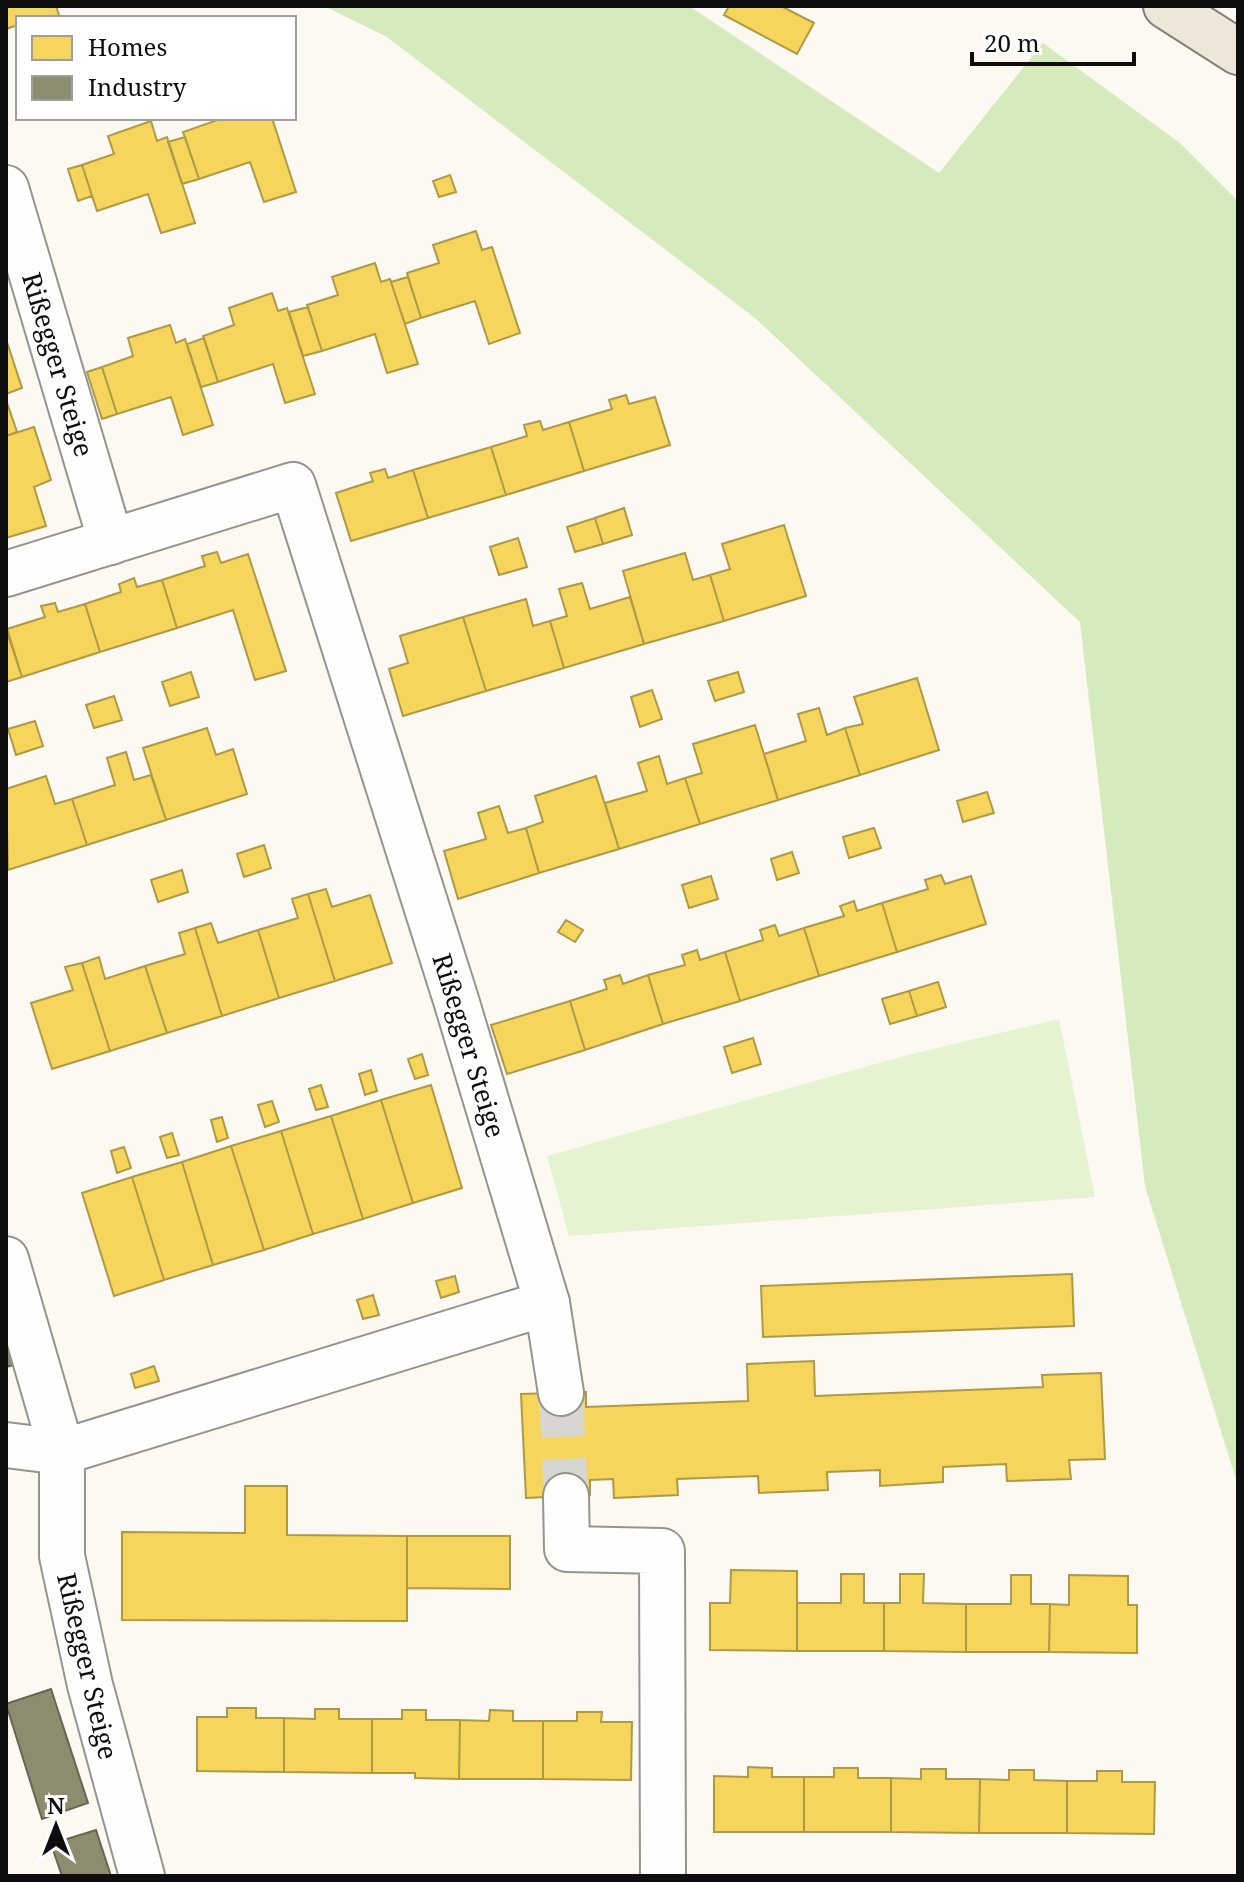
<svg xmlns="http://www.w3.org/2000/svg" width="1244" height="1882" font-family="'Noto Serif',serif">
  <style>
    .green { fill: #e6f3d0 }
    .forest { fill: #d6ebbd }
    .homes { fill: #f6d55c; stroke: #b09945; stroke-width: 2 }
    .industry { fill: #8c8c6e; stroke: #666651; stroke-width: 2 }
    .lines { fill: none; stroke-linecap: round; stroke-linejoin: round }
    .minor-tunnel { stroke: #d7d6d0; stroke-width: 44; stroke-dasharray: 44 22; stroke-linecap: butt }
    .minor-casing { stroke: #959491; stroke-width: 48 }
    .primary-casing { stroke: #82817e; stroke-width: 48 }
    .minor { stroke: #fefefd; stroke-width: 44 }
    .primary { stroke: #ede7d8; stroke-width: 44 }
    .labels { text-anchor: middle; dominant-baseline: central; stroke-width: 8; stroke-linejoin: round; paint-order: stroke }
    .street-label { font-size: 26px; fill: #0e0e0e; stroke: #fff }
  </style>
  <rect width="100%" height="100%" fill="#fbf9f2"/>
  <path class="green" d="M1059,1019L1095,1197L569,1236L547,1156L908,1055Z"/>
  <path class="forest" d="M324,6H689L939,173L1043,43L1180,143L1238,201V1486L1145,1186L1080,622L755,318L387,37Z"/>
  <path class="homes" d="M6,6H56L60,18H18V25L6,29Z
    M729,6H781L814,23L797,54L724,15Z
    M214,118H272L296,192L264,202L250,162L199,179L183,132L215,121Z
    M151,121L157,141L167,137L195,223L161,233L148,194L97,211L82,165L114,154L108,136Z
    M185,137L199,179L182,184L168,142Z
    M82,165L92,196L78,201L68,169Z
    M450,175L456,192L439,197L433,181Z
    M476,231L482,250L492,247L520,333L489,344L475,301L421,318L407,273L439,263L433,245Z
    M375,263L381,282L390,279L418,364L387,373L375,334L322,351L307,305L338,295L332,277Z
    M408,277L421,318L405,324L391,282Z
    M272,293L278,311L287,308L315,394L285,403L273,364L218,382L203,336L234,325L229,308Z
    M308,307L322,351L303,356L289,312Z
    M170,325L176,343L185,339L213,425L183,435L171,397L117,414L102,367L133,356L128,338Z
    M204,338L218,382L201,387L187,344Z
    M6,339L22,388L6,394Z
    M102,367L117,414L102,419L87,372Z
    M626,395L629,404L655,397L670,445L584,471L569,422L612,409L609,400Z
    M6,400L17,432L6,436Z
    M540,421L543,430L569,422L584,471L506,495L491,447L527,436L524,425Z
    M34,427L51,480L34,487L46,526L6,538V436Z
    M491,447L506,495L428,518L413,470Z
    M385,469L388,478L413,470L428,518L351,541L336,493L373,481L370,473Z
    M624,508L632,535L603,544L595,518Z
    M595,518L603,544L575,552L567,527Z
    M784,525L806,596L724,621L710,575L730,569L722,544Z
    M518,538L527,567L499,575L490,547Z
    M217,552L221,563L248,554L286,671L255,680L233,610L177,628L162,580L205,566L202,556Z
    M685,553L693,580L710,575L724,621L644,644L623,571Z
    M134,578L137,587L162,580L177,628L100,652L85,604L121,592L119,584Z
    M582,583L590,609L630,597L644,644L564,668L550,621L567,616L559,589Z
    M526,599L533,626L550,621L564,668L486,691L463,617Z
    M55,603L58,612L85,604L100,652L22,677L7,629L45,617L41,606Z
    M463,617L486,691L403,716L389,669L408,663L400,636Z
    M6,629L22,677L6,682Z
    M191,672L199,697L170,706L162,682Z
    M738,672L744,692L715,701L708,681Z
    M917,678L939,750L860,775L845,728L863,724L854,697Z
    M652,690L662,719L640,727L631,697Z
    M114,696L122,720L94,728L86,705Z
    M819,708L827,735L845,728L860,775L778,800L764,754L806,741L798,714Z
    M35,721L43,746L16,755L8,729Z
    M755,725L778,800L700,824L685,778L702,773L693,744Z
    M207,728L216,755L233,749L247,794L166,820L143,748Z
    M126,752L134,780L151,775L166,820L87,845L72,799L115,785L107,758Z
    M659,756L667,784L685,778L700,824L619,849L605,803L647,791L638,763Z
    M46,776L55,804L72,799L87,845L8,870L6,789Z
    M596,776L619,849L539,873L526,828L543,822L535,796Z
    M987,792L994,813L963,822L957,801Z
    M499,806L508,833L526,828L539,873L458,899L444,851L486,839L478,813Z
    M874,828L881,848L849,858L843,837Z
    M264,845L271,868L244,877L237,854Z
    M792,852L799,873L777,880L771,859Z
    M182,870L188,892L158,902L151,880Z
    M941,875L945,884L971,876L986,924L897,952L882,903L928,889L925,880Z
    M711,876L718,899L689,908L682,885Z
    M326,889L332,907L370,895L392,963L335,981L308,894Z
    M308,894L335,981L279,998L258,930L298,918L292,899Z
    M854,901L857,911L882,903L897,952L819,976L804,928L844,916L840,906Z
    M566,920L583,930L575,942L558,932Z
    M211,923L218,943L258,930L279,998L222,1016L195,928Z
    M775,925L779,936L804,928L819,976L740,1001L725,952L763,940L760,930Z
    M195,928L222,1016L167,1033L145,966L185,954L179,933Z
    M697,950L700,960L725,952L740,1001L663,1024L648,975L685,965L682,955Z
    M99,957L105,979L145,966L167,1033L110,1051L82,963Z
    M82,963L110,1051L52,1069L31,1003L73,990L65,967Z
    M620,975L623,984L648,975L663,1024L585,1050L570,1001L607,989L604,980Z
    M938,982L946,1007L917,1016L909,991Z
    M909,991L917,1016L890,1024L882,999Z
    M570,1001L585,1050L507,1074L491,1025Z
    M753,1038L761,1064L732,1073L724,1047Z
    M422,1054L428,1075L415,1079L408,1059Z
    M371,1070L377,1091L365,1095L359,1074Z
    M321,1085L328,1107L316,1110L309,1089Z
    M431,1085L462,1188L413,1203L381,1100Z
    M381,1100L413,1203L363,1219L331,1116Z
    M272,1101L279,1122L265,1127L258,1105Z
    M331,1116L363,1219L313,1234L281,1131Z
    M222,1117L228,1138L217,1142L211,1120Z
    M281,1131L313,1234L264,1250L231,1146Z
    M172,1133L179,1155L167,1158L160,1137Z
    M231,1146L264,1250L213,1265L182,1162Z
    M124,1147L131,1168L117,1173L111,1151Z
    M182,1162L213,1265L164,1280L132,1177Z
    M132,1177L164,1280L114,1296L82,1193Z
    M1072,1274L1074,1326L763,1337L761,1286Z
    M455,1276L459,1292L441,1298L436,1281Z
    M373,1295L379,1315L363,1319L357,1300Z
    M814,1361L815,1396L1043,1387L1042,1375L1101,1373L1105,1459L1069,1460L1071,1479L1007,1481L1006,1464L943,1467V1482L880,1486V1470L827,1472L828,1490L759,1493L758,1476L677,1479L678,1495L614,1498L613,1479L590,1480V1495L526,1498L521,1394L586,1392V1407L748,1401L747,1364Z
    M154,1366L159,1381L135,1388L131,1374Z
    M245,1486H287V1535L407,1536V1621L122,1620V1532L245,1533Z
    M407,1536H510V1589L407,1588Z
    M731,1570L797,1571V1651L710,1650V1603H730Z
    M841,1574H864V1603H884V1651H797V1603H841Z
    M900,1574H924L923,1603L966,1604V1652L884,1651V1603H900Z
    M1011,1575H1031V1604H1050L1049,1652H966V1604H1011Z
    M1069,1575L1128,1576V1605H1137V1653L1049,1652L1050,1604L1069,1605Z
    M227,1708H256V1718H284V1772L197,1771V1717H227Z
    M315,1709H339V1719H372V1773L284,1772V1718L315,1719Z
    M402,1710H426V1720H460L459,1779L415,1778V1773H372V1719H402Z
    M490,1710L513,1711V1721H543V1779H459L460,1720L489,1721Z
    M577,1712H602L601,1722H632L631,1780L543,1779V1721H577Z
    M748,1767L772,1768V1777H804V1832H714V1776L748,1777Z
    M834,1768H858V1778H891V1832H804V1777H834Z
    M921,1769H946V1779H980L979,1833L891,1832V1778L921,1779Z
    M1009,1770H1034V1780L1067,1781V1833H979L980,1779L1009,1780Z
    M1097,1771H1122V1782H1155L1154,1834L1067,1833V1781H1097Z"/>
  <path class="industry" d="M6,1339L14,1365L6,1367Z
    M51,1689L88,1803L42,1819L6,1704Z
    M96,1830L111,1876H62L51,1844Z"/>
  <g class="lines">
    <path class="minor-tunnel" d="M561,1393L566,1496"/>
    <g class="minor-casing">
      <g id="minor">
        <path id="s1" d="M6,188L111,542"/>
        <path id="s2" d="M6,574L293,485L456,1000L547,1303L561,1393"/>
        <path d="M6,1259L62,1452L6,1445"/>
        <path d="M566,1496L567,1549L662,1551L663,1876"/>
        <path d="M142,1876L90,1685L62,1556V1452L547,1303"/>
      </g>
    </g>
    <g class="primary-casing">
      <path id="primary" d="M1166,6L1238,52"/>
    </g>
    <use href="#minor" class="minor"/>
    <use href="#primary" class="primary"/>
  </g>
  <g class="labels">
    <g class="street-label">
      <text stroke="none"><textPath href="#s1" startOffset="184">Rißegger Steige</textPath></text>
      <text stroke="none"><textPath href="#s2" startOffset="888">Rißegger Steige</textPath></text>
      <text transform="translate(88 1666) rotate(77)">Rißegger Steige</text>
    </g>
  </g>
  <rect width="1244" height="1882" fill="none" stroke="#0e0e0e" stroke-width="16"/>
  <rect x="16" y="16" width="280" height="104" fill="#ffffff" stroke="#9f9f9f" stroke-width="2"/>
  <rect x="32" y="36" width="40" height="24" fill="#f6d55c" stroke="#9f9f9f" stroke-width="2"/>
  <text x="88" y="56" font-size="24" fill="#0e0e0e">Homes</text>
  <rect x="32" y="76" width="40" height="24" fill="#8c8c6e" stroke="#9f9f9f" stroke-width="2"/>
  <text x="88" y="96" font-size="24" fill="#0e0e0e">Industry</text>
  <g transform="translate(56 1826)" stroke="#ffffff" stroke-width="6" paint-order="stroke">
  <path d="M0-6L14 30L0 20L-14 30Z" fill="#0e0e0e"/>
  <text y="-12" font-size="22" font-weight="bold" text-anchor="middle" fill="#0e0e0e">N</text>
  </g>
  <path d="M972 52v12h162v-12" fill="none" stroke="#0e0e0e" stroke-width="4"/>
  <text x="984" y="52" font-size="24" fill="#0e0e0e" stroke="#ffffff" stroke-width="6" paint-order="stroke">20 m</text>
</svg>
